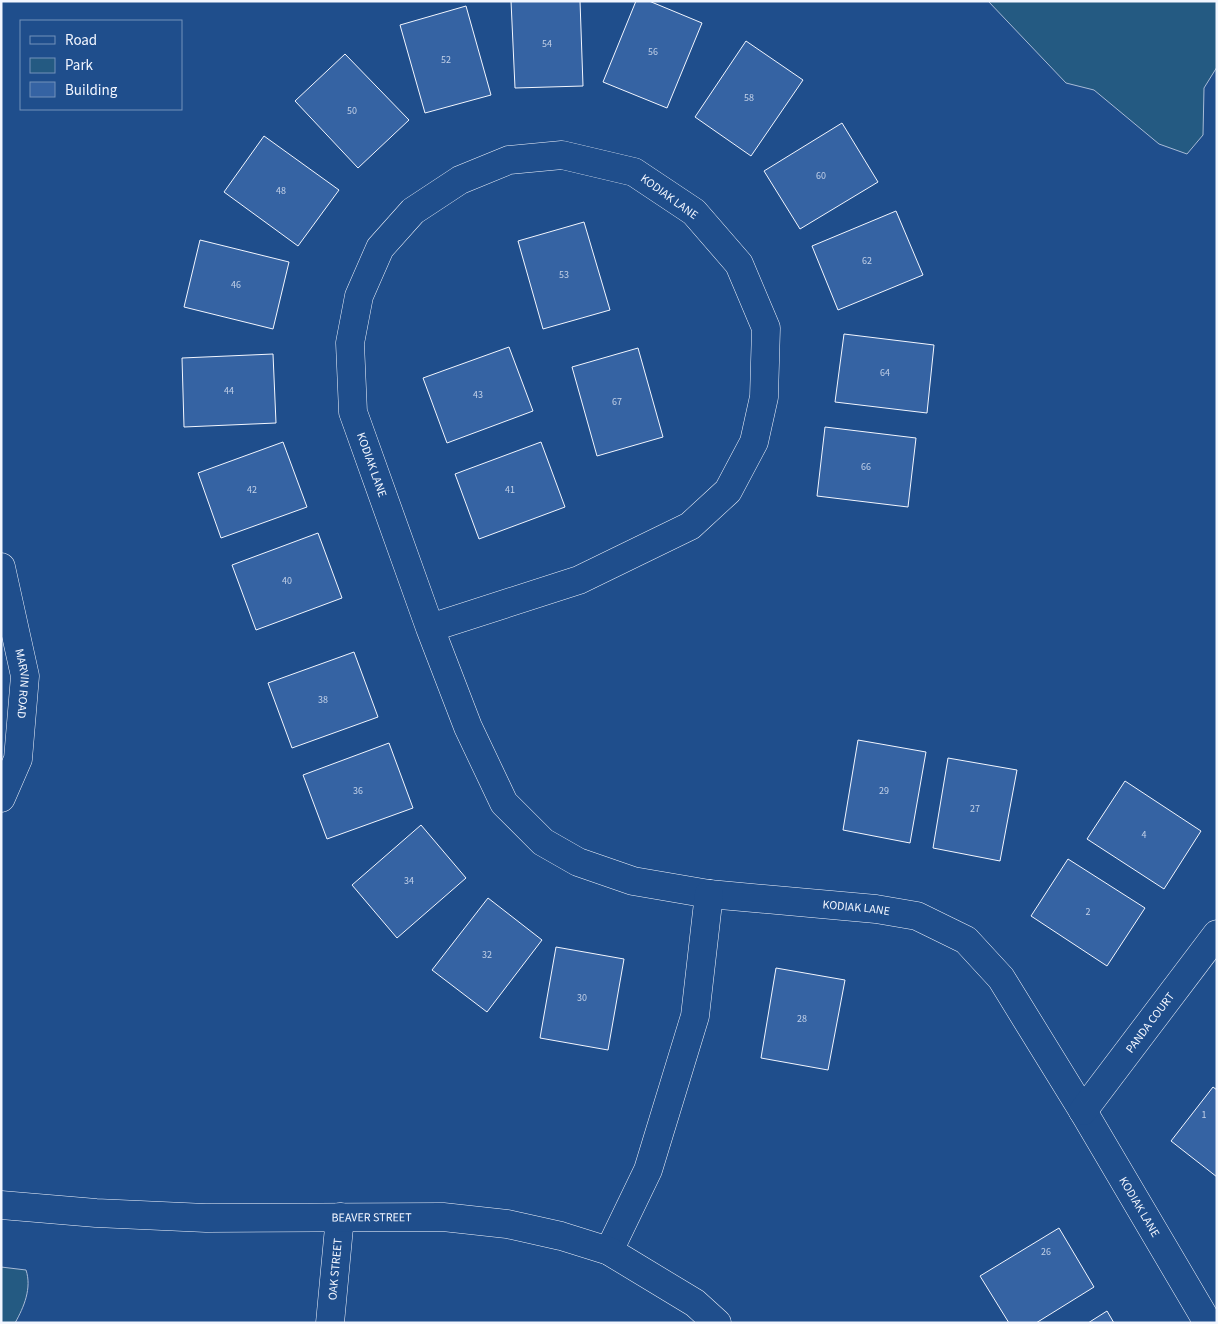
<svg xmlns="http://www.w3.org/2000/svg" width="1218" height="1324" font-family="'Source Sans 3',sans-serif">
  <style>
    .green { fill: #245a82; stroke: #a8bbd7 }
    .building { fill: #3563a3; stroke: #f2f6ff }
    .lines { fill: none; stroke-linecap: round; stroke-linejoin: round }
    .street-casing { stroke: #f2f6ff; stroke-width: 29 }
    .secondary-casing { stroke: #f2f6ff; stroke-width: 29 }
    .street { stroke: #1f4e8c; stroke-width: 28 }
    .secondary { stroke: #1f4e8c; stroke-width: 28 }
    .labels { text-anchor: middle; dominant-baseline: central; stroke-width: 4; stroke-linejoin: round; paint-order: stroke }
    .number-label { font-size: 10px; fill: #c3d1e8 }
    .street-label { font-size: 12px; fill: #f2f6ff; stroke: #1f4e8c }
  </style>
  <rect width="100%" height="100%" fill="#1f4e8c"/>
  <path class="green" d="M988,1H1217V67L1204,88L1203,135L1187,154L1159,144L1094,90L1066,83Z
    M1,1267L26,1270C32,1288 24,1307 15,1323H1Z"/>
  <path class="building" d="M511,1H580L583,86L515,88Z
    M636,1H649L702,23L667,108L603,82Z
    M466,6L491,95L425,113L400,25Z
    M746,41L803,80L751,156L695,117Z
    M345,54L409,120L358,168L295,101Z
    M842,123L878,182L800,229L764,171Z
    M264,136L339,190L298,246L224,192Z
    M896,211L923,275L838,310L812,246Z
    M584,222L610,310L543,329L518,241Z
    M200,240L289,262L273,329L184,307Z
    M844,334L934,345L927,413L835,402Z
    M509,347L533,411L447,443L423,378Z
    M638,348L663,437L597,456L572,367Z
    M273,354L276,423L184,427L182,358Z
    M825,427L916,438L908,507L817,496Z
    M283,442L307,507L221,538L198,473Z
    M541,442L565,507L479,539L455,474Z
    M318,533L342,598L256,630L232,565Z
    M354,652L378,717L292,748L268,683Z
    M858,740L926,752L910,843L843,830Z
    M389,743L413,808L327,839L303,775Z
    M948,758L1017,770L1000,861L933,848Z
    M1125,781L1201,831L1164,889L1087,839Z
    M421,825L466,878L397,938L352,885Z
    M1068,859L1145,908L1107,966L1031,916Z
    M488,898L542,940L487,1012L432,970Z
    M556,947L624,959L608,1050L540,1038Z
    M776,968L845,980L828,1070L761,1058Z
    M1213,1087L1217,1090V1177L1171,1141Z
    M1059,1228L1094,1287L1036,1323H1009L980,1276Z
    M1107,1311L1114,1323H1088Z"/>
  <g class="lines">
    <g class="street-casing">
      <g id="street">
        <path id="s1" d="M1,567L25,676L18,759L1,798"/>
        <path id="s2" d="M430,628L579,580L690,526L728,491L754,442L764,397L766,328L739,264L694,212L634,172L562,155L509,160L460,180L413,211L380,248L359,296L350,343L353,412L430,628L468,727L504,803L543,842L578,862L633,881L709,894L876,909L917,916L966,940L1001,978L1083,1111L1208,1323"/>
        <path id="s3" d="M1083,1111L1217,934"/>
        <path d="M609,1251L648,1170L695,1016L709,894"/>
        <path id="s4" d="M330,1323L340,1217"/>
      </g>
    </g>
    <g class="secondary-casing">
      <g id="secondary">
        <path id="s5" d="M1,1205L96,1213L206,1218L443,1217L507,1224L561,1236L609,1251L695,1303L717,1323"/>
      </g>
    </g>
    <use href="#street" class="street"/>
    <use href="#secondary" class="secondary"/>
  </g>
  <g class="labels">
    <g class="number-label">
      <text x="547" y="44">54</text>
      <text x="653" y="52">56</text>
      <text x="446" y="60">52</text>
      <text x="749" y="98">58</text>
      <text x="352" y="111">50</text>
      <text x="821" y="176">60</text>
      <text x="281" y="191">48</text>
      <text x="867" y="261">62</text>
      <text x="564" y="275">53</text>
      <text x="236" y="285">46</text>
      <text x="885" y="373">64</text>
      <text x="229" y="391">44</text>
      <text x="478" y="395">43</text>
      <text x="617" y="402">67</text>
      <text x="866" y="467">66</text>
      <text x="252" y="490">42</text>
      <text x="510" y="490">41</text>
      <text x="287" y="581">40</text>
      <text x="323" y="700">38</text>
      <text x="358" y="791">36</text>
      <text x="884" y="791">29</text>
      <text x="975" y="809">27</text>
      <text x="1144" y="835">4</text>
      <text x="409" y="881">34</text>
      <text x="1088" y="912">2</text>
      <text x="487" y="955">32</text>
      <text x="582" y="998">30</text>
      <text x="802" y="1019">28</text>
      <text x="1204" y="1115">1</text>
      <text x="1046" y="1252">26</text>
    </g>
    <g class="street-label">
      <text transform="translate(669 197) rotate(36)">KODIAK LANE</text>
      <text stroke="none"><textPath href="#s2" startOffset="1224">KODIAK LANE</textPath></text>
      <text stroke="none"><textPath href="#s1" startOffset="119">MARVIN ROAD</textPath></text>
      <text stroke="none"><textPath href="#s2" startOffset="1966">KODIAK LANE</textPath></text>
      <text stroke="none"><textPath href="#s3" startOffset="111">PANDA COURT</textPath></text>
      <text stroke="none"><textPath href="#s2" startOffset="2401">KODIAK LANE</textPath></text>
      <text stroke="none"><textPath href="#s5" startOffset="371">BEAVER STREET</textPath></text>
      <text stroke="none"><textPath href="#s4" startOffset="54">OAK STREET</textPath></text>
    </g>
  </g>
  <rect width="1218" height="1324" fill="none" stroke="#f2f6ff" stroke-width="5"/>
  <rect x="20" y="20" width="162" height="90" fill="#1f4e8c" stroke="#7391ba"/>
  <rect x="30" y="36" width="25" height="8" fill="#1f4e8c" stroke="#7391ba"/>
  <text x="65" y="45" font-size="15" fill="#f2f6ff">Road</text>
  <rect x="30" y="58" width="25" height="15" fill="#245a82" stroke="#7391ba"/>
  <text x="65" y="70" font-size="15" fill="#f2f6ff">Park</text>
  <rect x="30" y="82" width="25" height="15" fill="#3563a3" stroke="#7391ba"/>
  <text x="65" y="95" font-size="15" fill="#f2f6ff">Building</text>
</svg>
